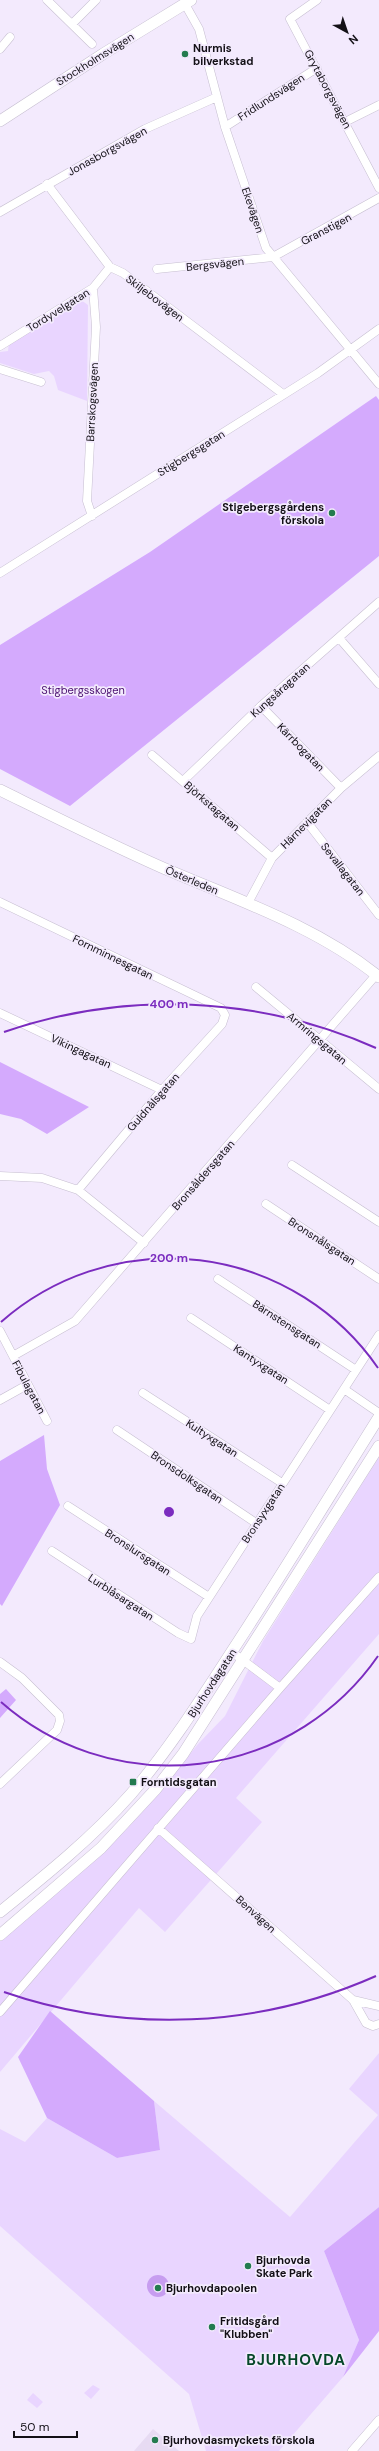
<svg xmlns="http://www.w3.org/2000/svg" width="379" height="2451" font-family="'DM Sans',sans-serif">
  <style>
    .built { fill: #e7dbf3 }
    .green { fill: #e9d5ff }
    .forest { fill: #d4aafd }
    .water { fill: #c79df0 }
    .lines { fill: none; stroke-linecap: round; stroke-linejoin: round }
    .street-casing { stroke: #c7bfd1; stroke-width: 9 }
    .secondary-casing { stroke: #c7bfd1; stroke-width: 12 }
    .street { stroke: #fff; stroke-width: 8 }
    .secondary { stroke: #fff; stroke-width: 11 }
    .ring { fill: none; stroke: #7b2cbf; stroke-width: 2 }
    .poi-dot { fill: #237b4f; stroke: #f3eafd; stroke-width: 1.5 }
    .labels { text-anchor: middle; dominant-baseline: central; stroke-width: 3.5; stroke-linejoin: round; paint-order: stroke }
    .poi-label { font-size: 11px; font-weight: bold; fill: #131016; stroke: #f3eafd; text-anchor: start }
    .street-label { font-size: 11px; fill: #131016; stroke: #f3eafd }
    .park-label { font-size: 11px; fill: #4a0e70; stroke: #f3eafd }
    .district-label { font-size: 15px; font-weight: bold; letter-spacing: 1px; fill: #064729; stroke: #f3eafd }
    .centre { fill: #7b2cbf; stroke: #f3eafd; stroke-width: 2 }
    .ring-label { font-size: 12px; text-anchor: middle; font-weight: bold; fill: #7b2cbf; stroke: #f3eafd; stroke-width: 3.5; stroke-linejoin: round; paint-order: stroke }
  </style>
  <rect width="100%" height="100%" fill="#f3eafd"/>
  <path class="built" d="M153,2429L179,2451H134Z"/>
  <path class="green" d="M81,300L88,305L87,401L58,390L54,376L49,371L34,374L0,363V352L8,351L9,342Z
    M379,1457V1634L236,1798L262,1822L165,1932L139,1908L0,2072V1939L125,1831L153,1800L198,1744L225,1716L263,1641Z
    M379,2053V2207L324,2251L359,2340L343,2377L279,2451H206L189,2394L0,2226V2129L25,2142L47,2118L117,2158L160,2150L154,2101L290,2217L378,2115L349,2089Z
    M93,2385L100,2389L91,2399L84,2393Z
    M33,2393L43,2402L37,2408L27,2400Z"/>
  <path class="forest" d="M376,396L379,400V556L70,806L0,769V645L150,552Z
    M0,1062L89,1107L47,1134L21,1119L0,1114Z
    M44,1435L47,1469L60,1505L2,1606L0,1604V1461Z
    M6,1689L16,1700L0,1718V1694Z
    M50,2011L154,2101L160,2150L117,2158L47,2118L18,2057Z
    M379,2207V2331L343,2377L359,2340L324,2251Z"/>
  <path class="water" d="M147 2286a11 11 0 1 1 22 0a11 11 0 1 1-22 0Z"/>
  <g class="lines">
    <g class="street-casing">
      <path id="street" d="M47,0L92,44
        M317,0L290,19L379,188
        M185,4L199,29L225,127L266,248L379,384
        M72,24L96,0
        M0,49L10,37
        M345,122L379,105
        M225,127L317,68
        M47,184L110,267L123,273L283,394
        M0,212L145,129L217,97
        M157,269L273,257L379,198
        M0,346L93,288L110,267
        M0,369L41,382
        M92,516L87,501L96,327L93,288
        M0,573L318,373L379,329
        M339,638L379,684
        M261,706L341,788
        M152,755L272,858
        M183,781L261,706L379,602
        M307,822L379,915
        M0,902L221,1008L225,1015L222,1024L162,1090L78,1190
        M248,903L272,858L341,788L379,756
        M256,987L379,1089
        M0,1013L162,1090
        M292,1165L379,1222
        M0,1176L42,1178L78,1190L144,1243
        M266,1204L379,1279
        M218,1279L356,1370
        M191,1318L330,1410
        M0,1331L47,1421
        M13,1356L75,1321L376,975
        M344,1389L379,1413
        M143,1393L282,1483
        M0,1400L27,1385
        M117,1430L256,1523
        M68,1506L209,1597
        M52,1551L178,1633L191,1639L197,1616L379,1335
        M232,1652L280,1688
        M0,1662L22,1678L59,1715L60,1721L57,1730L0,1784
        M158,1828L353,2000L366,2023L373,2026L379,2024
        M353,2000L379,2006
        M0,2012L280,1688L379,1577
        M352,2451L379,2420"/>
    </g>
    <g class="secondary-casing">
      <path id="secondary" d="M0,121L103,54L191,0
        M0,790C53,816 107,843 161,867C235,899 316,926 379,977
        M0,1912C46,1875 92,1838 131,1794C172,1746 204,1694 238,1642C286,1568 332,1492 379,1417
        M0,1935L101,1848L155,1790L183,1754L379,1446"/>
    </g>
    <use href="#street" class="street"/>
    <use href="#secondary" class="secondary"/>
  </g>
  <g class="ring">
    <path d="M378 1656A254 254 0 0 1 1 1702M1 1322A254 254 0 0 1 378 1368"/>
    <path d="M376 1976A508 508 0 0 1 4 1992M4 1032A508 508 0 0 1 376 1048"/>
  </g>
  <g class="poi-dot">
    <circle cx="185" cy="54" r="4"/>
    <circle cx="332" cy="513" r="4"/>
    <rect x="129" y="1778" width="8" height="8" rx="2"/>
    <circle cx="248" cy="2266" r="4"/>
    <circle cx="158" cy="2288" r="4"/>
    <circle cx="212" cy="2327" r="4"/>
    <circle cx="155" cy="2440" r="4"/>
  </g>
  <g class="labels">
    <g class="poi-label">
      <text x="193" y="48">Nurmis<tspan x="193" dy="13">bilverkstad</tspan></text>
      <text x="324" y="507" text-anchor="end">Stigebergsgårdens<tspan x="324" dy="13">förskola</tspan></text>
      <text x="141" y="1782">Forntidsgatan</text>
      <text x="256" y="2260">Bjurhovda<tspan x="256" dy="13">Skate Park</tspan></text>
      <text x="166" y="2288">Bjurhovdapoolen</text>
      <text x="220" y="2321">Fritidsgård<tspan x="220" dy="13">"Klubben"</tspan></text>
      <text x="163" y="2440">Bjurhovdasmyckets förskola</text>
    </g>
    <g class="street-label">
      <text transform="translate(95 59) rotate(-32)">Stockholmsvägen</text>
      <text transform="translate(328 89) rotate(62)">Grytaborgsvägen</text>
      <text transform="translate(271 97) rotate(-33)">Fridlundsvägen</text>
      <text transform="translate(107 151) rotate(-29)">Jonasborgsvägen</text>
      <text transform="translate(253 210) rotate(71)">Ekevägen</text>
      <text transform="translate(326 229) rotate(-28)">Granstigen</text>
      <text transform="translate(215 264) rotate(-6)">Bergsvägen</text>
      <text transform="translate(155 298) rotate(37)">Skiljebovägen</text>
      <text transform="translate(58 310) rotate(-32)">Tordyvelgatan</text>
      <text transform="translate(92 402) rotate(-87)">Barrskogsvägen</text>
      <text transform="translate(191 453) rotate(-32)">Stigbergsgatan</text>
      <text transform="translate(280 690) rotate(-42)">Kungsåragatan</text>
      <text transform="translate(301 747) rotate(46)">Kärrbogatan</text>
      <text transform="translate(212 806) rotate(41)">Björkstagatan</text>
      <text transform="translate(306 823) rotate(-45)">Härnevigatan</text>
      <text transform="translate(343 869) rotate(52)">Sevallagatan</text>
      <text transform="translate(192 880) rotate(23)">Österleden</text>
      <text transform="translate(113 957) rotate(26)">Fornminnesgatan</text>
      <text transform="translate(317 1038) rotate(40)">Armringsgatan</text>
      <text transform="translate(81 1051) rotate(25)">Vikingagatan</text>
      <text transform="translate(153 1102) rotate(-49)">Guldnålsgatan</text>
      <text transform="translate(203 1175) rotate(-49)">Bronsåldersgatan</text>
      <text transform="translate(322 1241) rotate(33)">Bronsnålsgatan</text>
      <text transform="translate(287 1324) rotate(33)">Bärnstensgatan</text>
      <text transform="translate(261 1364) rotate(33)">Kantyxgatan</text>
      <text transform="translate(29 1387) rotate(62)">Fibulagatan</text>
      <text transform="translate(212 1438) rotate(33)">Kultyxgatan</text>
      <text transform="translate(187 1477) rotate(34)">Bronsdolksgatan</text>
      <text transform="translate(263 1513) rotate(-57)">Bronsyxgatan</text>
      <text transform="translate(138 1552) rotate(33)">Bronslursgatan</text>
      <text transform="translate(121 1597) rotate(33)">Lurblåsargatan</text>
      <text transform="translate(212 1683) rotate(-57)">Bjurhovdagatan</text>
      <text transform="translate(256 1914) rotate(42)">Benvägen</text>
    </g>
    <g class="park-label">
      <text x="83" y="690">Stigbergsskogen</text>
    </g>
    <g class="district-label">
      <text x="296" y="2360">BJURHOVDA</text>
    </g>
  </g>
  <circle cx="169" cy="1512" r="6" class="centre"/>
  <g class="ring-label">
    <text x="169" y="1008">400 m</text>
    <text x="169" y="1262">200 m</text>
  </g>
  <g transform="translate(347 32) rotate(140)" stroke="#f3eafd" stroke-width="3" paint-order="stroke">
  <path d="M0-3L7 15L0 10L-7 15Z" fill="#131016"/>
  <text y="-6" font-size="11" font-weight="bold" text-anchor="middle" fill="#131016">N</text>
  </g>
  <path d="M14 2431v6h63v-6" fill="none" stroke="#131016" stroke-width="2"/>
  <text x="20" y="2431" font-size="12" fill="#131016" stroke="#f3eafd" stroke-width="3" paint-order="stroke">50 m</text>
</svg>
